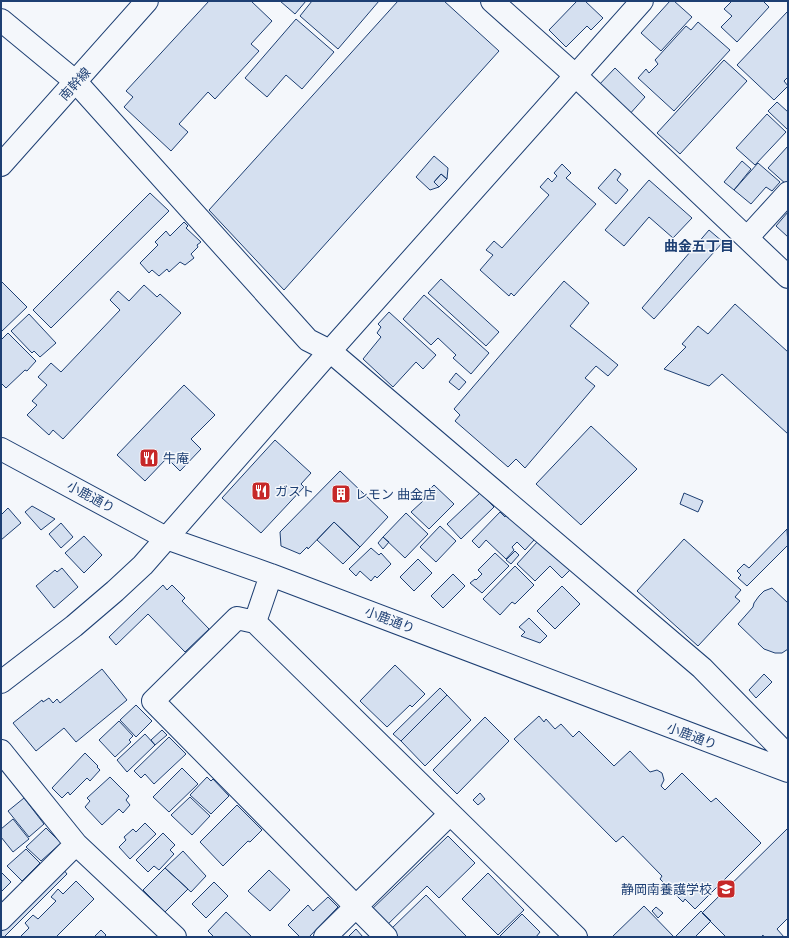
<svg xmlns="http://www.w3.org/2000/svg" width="789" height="938" font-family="Karla,'Noto Sans JP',sans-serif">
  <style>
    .building { fill: #d5e0f0; stroke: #1d3f73 }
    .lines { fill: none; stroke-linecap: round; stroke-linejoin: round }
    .minor-casing { stroke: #1d3f73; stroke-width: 24 }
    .major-casing { stroke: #1d3f73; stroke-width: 24 }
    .minor { stroke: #f4f7fb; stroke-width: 22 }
    .major { stroke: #f4f7fb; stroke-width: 22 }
    .labels { text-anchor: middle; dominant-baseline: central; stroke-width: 3; stroke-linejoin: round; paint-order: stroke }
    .street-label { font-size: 13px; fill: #1d3f73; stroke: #f4f7fb }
    .poi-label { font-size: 13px; fill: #1d3f73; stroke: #f4f7fb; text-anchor: start }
    .neighbourhood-label { font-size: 14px; font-weight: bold; fill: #1d3f73; stroke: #f4f7fb }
  </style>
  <rect width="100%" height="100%" fill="#f4f7fb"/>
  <path class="building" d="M209,1H251L272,21L251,44L259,51L215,99L208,92L179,124L188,132L171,151L124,107L133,97L126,91Z
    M280,1H306L295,14Z
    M312,1H379L338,49L300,16Z
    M398,1H444L499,51L284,290L209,210Z
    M577,1H585L603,18L591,30L587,26L566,47L549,30Z
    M670,1H674L692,17L661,51L641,33Z
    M732,1H763L769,7L737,42L721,27L732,16L724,9Z
    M787,12L788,13V77L784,81L788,86L774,100L737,65Z
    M296,19L334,52L302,89L286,75L267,97L245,78Z
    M698,22L730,50L674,111L638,78L646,69L649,73L658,64L655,60L686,26L691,30Z
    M724,60L747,81L680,154L657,133Z
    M615,68L645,97L628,116L597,87Z
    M777,102L788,112V130L768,111Z
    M767,114L786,132L755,165L736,148Z
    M788,146V184L787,185L768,168Z
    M434,156L448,168L447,179L441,174L434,182L439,187L430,190L416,177Z
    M742,161L751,169L734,190L724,182Z
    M758,163L780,182L772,191L766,187L751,204L734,190Z
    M562,164L571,173L566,178L596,204L514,296L511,293L509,296L480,270L493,255L486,250L494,241L502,248L549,195L540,187L548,178L552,182L557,176L554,173Z
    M615,169L621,174L617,180L628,190L616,204L598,188Z
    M441,174L447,179L439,187L434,182Z
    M649,180L692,218L673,238L649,217L624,246L605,230Z
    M150,193L169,211L51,328L33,310Z
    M788,212V237L776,226Z
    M184,222L188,226L186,228L201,242L197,245L198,247L191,254L194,258L185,265L180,262L169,272L167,269L159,276L152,270L149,273L140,263L158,245L155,242L166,231L170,236Z
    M709,230L723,242L654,319L642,308Z
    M441,279L499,332L486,346L428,293Z
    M1,281L27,307L1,332Z
    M564,281L589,303L570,326L618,365L608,376L596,366L585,378L595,386L525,468L516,459L508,467L455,421L460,415L454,409Z
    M144,285L157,297L160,294L181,313L63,439L53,430L49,435L27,415L37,405L32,401L47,385L38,377L51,363L61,372L120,310L110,300L118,291L129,301Z
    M424,295L489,353L471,374L453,358L456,355L438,338L431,345L403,319Z
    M735,304L788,352V434L722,374L709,386L664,369L686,347L682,344L698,326L708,334Z
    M389,312L436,355L423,369L416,362L393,387L363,359L381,337L377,333L381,327L378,324Z
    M29,314L56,343L40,357L34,351L32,353L11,331Z
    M8,333L36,361L27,371L25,370L6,388L1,383V340Z
    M456,373L466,382L459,390L449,382Z
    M184,385L215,415L191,439L201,449L180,471L167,458L145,481L117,455Z
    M591,426L637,469L581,525L536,484Z
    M275,440L311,473L301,484L304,487L261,533L222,498Z
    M340,471L388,517L360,547L334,522L308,549L307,547L300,554L281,546L280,532Z
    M434,485L454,504L429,529L411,512L423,501L421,498Z
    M480,493L494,507L461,539L447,524Z
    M684,493L703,501L698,512L680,504Z
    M32,506L55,519L41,530L25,512Z
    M8,508L21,523L1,540V515Z
    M500,512L505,517L506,515L513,522L514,520L534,540L525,550L517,542L512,547L514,550L506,559L486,540L479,548L472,541Z
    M406,513L428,534L405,558L383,537Z
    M334,522L360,547L343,564L317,540Z
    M61,523L73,537L61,548L49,534Z
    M440,526L456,541L436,562L420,547Z
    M787,529L788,545L747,586L738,578L741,575L737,571L744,564L749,568Z
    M84,536L102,555L84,573L65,553Z
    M383,537L389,542L383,549L378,543Z
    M684,539L741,590L735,597L740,601L698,646L637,591Z
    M538,541L570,570L562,578L550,566L535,581L517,564Z
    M371,548L379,555L381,553L391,564L377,578L375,576L371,581L360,571L356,576L349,569Z
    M515,551L519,555L511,564L506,560Z
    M495,553L509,566L482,593L470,583L475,579L476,580L482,574L478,570Z
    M418,559L432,573L414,591L400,577Z
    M515,566L534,585L515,604L512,602L500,615L483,599Z
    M62,568L78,587L54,608L36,586L55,570L57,572Z
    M453,574L465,586L443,608L431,596Z
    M163,585L167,590L172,585L185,598L182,601L209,629L185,652L148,614L116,645L109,637Z
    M562,586L580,604L555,629L537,611Z
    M772,588L788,603V649L782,653H775L764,649L738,624L753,607L754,603L759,596L764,591Z
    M529,618L547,636L540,643L521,636L525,632L519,627Z
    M395,665L425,694L412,707L410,705L387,727L360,701Z
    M102,669L127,700L76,742L64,728L36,751L13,723L42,700L43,702L49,698L53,703L57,699L60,703Z
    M764,674L772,682L756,698L749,690Z
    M440,688L447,695L401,741L393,734Z
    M447,695L471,720L425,766L401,741Z
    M136,705L152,721L136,737L120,720Z
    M539,716L544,722L546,719L555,729L561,724L573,737L579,731L614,766L630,751L650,772L657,770L662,773L664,780L661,786L665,790L682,773L711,802L716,798L761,843L695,909L685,899L683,902L660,879L662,876L623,836L616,842L514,739Z
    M485,717L509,741L457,794L433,770Z
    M119,721L133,736L129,740L131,742L115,757L99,740Z
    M162,730L167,735L155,745L151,740Z
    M145,734L155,745L127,772L117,760Z
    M169,737L186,754L154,784L145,774L141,778L134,771Z
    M85,753L98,766L97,767L100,770L90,781L87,778L70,795L68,792L62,798L52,788Z
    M182,768L198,784L169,812L153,797Z
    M110,777L129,796L126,800L130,805L123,813L119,809L102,825L85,807L90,801L87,798Z
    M207,777L211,781L213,779L229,796L211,814L190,795Z
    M480,793L485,799L478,805L473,800Z
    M190,797L210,816L192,835L171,815Z
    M24,798L44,824L29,837L8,811Z
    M237,805L262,830L250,842L248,841L223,866L200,842Z
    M13,819L29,839L13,852L1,837V829Z
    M145,823L156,834L130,859L119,847L126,840L124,837L133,829L136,832Z
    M46,828L61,843L41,861L26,847Z
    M788,828V918L777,929L784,937H764L763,935L761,937H726L702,913Z
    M163,833L175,845L170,850L174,854L159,870L154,866L148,872L136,860Z
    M448,836L475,863L439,898L427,886L384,928L369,912Z
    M26,849L40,863L22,881L7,866Z
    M183,851L206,876L191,892L165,868Z
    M165,868L188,889L165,912L143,890Z
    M63,869L67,874L4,937H1V932Z
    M269,870L290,890L270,911L248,891Z
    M1,872L11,882L1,892Z
    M488,873L524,910L498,935L462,899Z
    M76,881L94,899L56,937H20L29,928L25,923L33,915L38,919L56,901L51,897L58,889L63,894Z
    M214,882L228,896L206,918L192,904Z
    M426,895L466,936L465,937H394L389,931Z
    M328,897L338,907L309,937H300L288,925L308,905L313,911Z
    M644,906L674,937H612Z
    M656,907L663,913L658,918L652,911Z
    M701,911L711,921L695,937H675Z
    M226,912L252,937H214L208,931Z
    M522,914L540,932L536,937H499Z
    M356,929L363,937H348Z
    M101,930L106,935L104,937H94Z"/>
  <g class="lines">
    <g class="minor-casing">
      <path id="minor" d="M492,1L576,76L788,277
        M1,20L76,82L308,340L330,351L702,668L788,756
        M747,238L788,193
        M1,449L166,538L271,575L788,771
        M271,575L255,622L576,937
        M255,622L237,618L153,701L386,937
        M1,682L74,626L115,591L143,565L330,351L642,1
        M1,751L76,844L175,937
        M1,919L76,844
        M325,937L450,814"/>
    </g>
    <g class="major-casing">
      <path id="major" d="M1,165L147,1"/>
    </g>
    <use href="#minor" class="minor"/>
    <use href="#major" class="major"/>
  </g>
  <defs>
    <g id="restaurant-square" transform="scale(1)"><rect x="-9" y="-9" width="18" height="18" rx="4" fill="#c62828" stroke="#f4f7fb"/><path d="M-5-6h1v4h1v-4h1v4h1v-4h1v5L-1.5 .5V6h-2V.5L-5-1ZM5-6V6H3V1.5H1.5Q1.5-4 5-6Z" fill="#fff"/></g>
    <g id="building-square" transform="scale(1)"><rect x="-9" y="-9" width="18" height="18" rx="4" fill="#c62828" stroke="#f4f7fb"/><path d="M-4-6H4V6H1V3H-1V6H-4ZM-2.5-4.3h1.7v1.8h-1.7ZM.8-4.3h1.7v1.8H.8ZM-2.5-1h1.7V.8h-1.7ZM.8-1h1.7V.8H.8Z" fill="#fff"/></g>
    <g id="school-square" transform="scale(1)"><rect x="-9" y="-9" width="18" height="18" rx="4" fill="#c62828" stroke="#f4f7fb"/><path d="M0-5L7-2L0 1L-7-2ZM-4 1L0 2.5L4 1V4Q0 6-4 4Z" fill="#fff"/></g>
  </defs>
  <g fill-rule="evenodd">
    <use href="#restaurant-square" x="149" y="458"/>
    <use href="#restaurant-square" x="261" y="491"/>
    <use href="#building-square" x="341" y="494"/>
    <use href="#school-square" x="726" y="889"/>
  </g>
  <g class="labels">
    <g class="street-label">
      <text transform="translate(75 84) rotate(-48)">南幹線</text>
      <text transform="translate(91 497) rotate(28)">小鹿通り</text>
      <text transform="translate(390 620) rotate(21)">小鹿通り</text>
      <text transform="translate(692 736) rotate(21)">小鹿通り</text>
    </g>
    <g class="poi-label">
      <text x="163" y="458">牛庵</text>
      <text x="275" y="491">ガスト</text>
      <text x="355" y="494">レモン 曲金店</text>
      <text x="712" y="889" text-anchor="end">静岡南養護学校</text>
    </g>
    <g class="neighbourhood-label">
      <text x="699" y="246">曲金五丁目</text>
    </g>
  </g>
  <rect width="789" height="938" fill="none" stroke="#1d3f73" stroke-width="4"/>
</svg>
